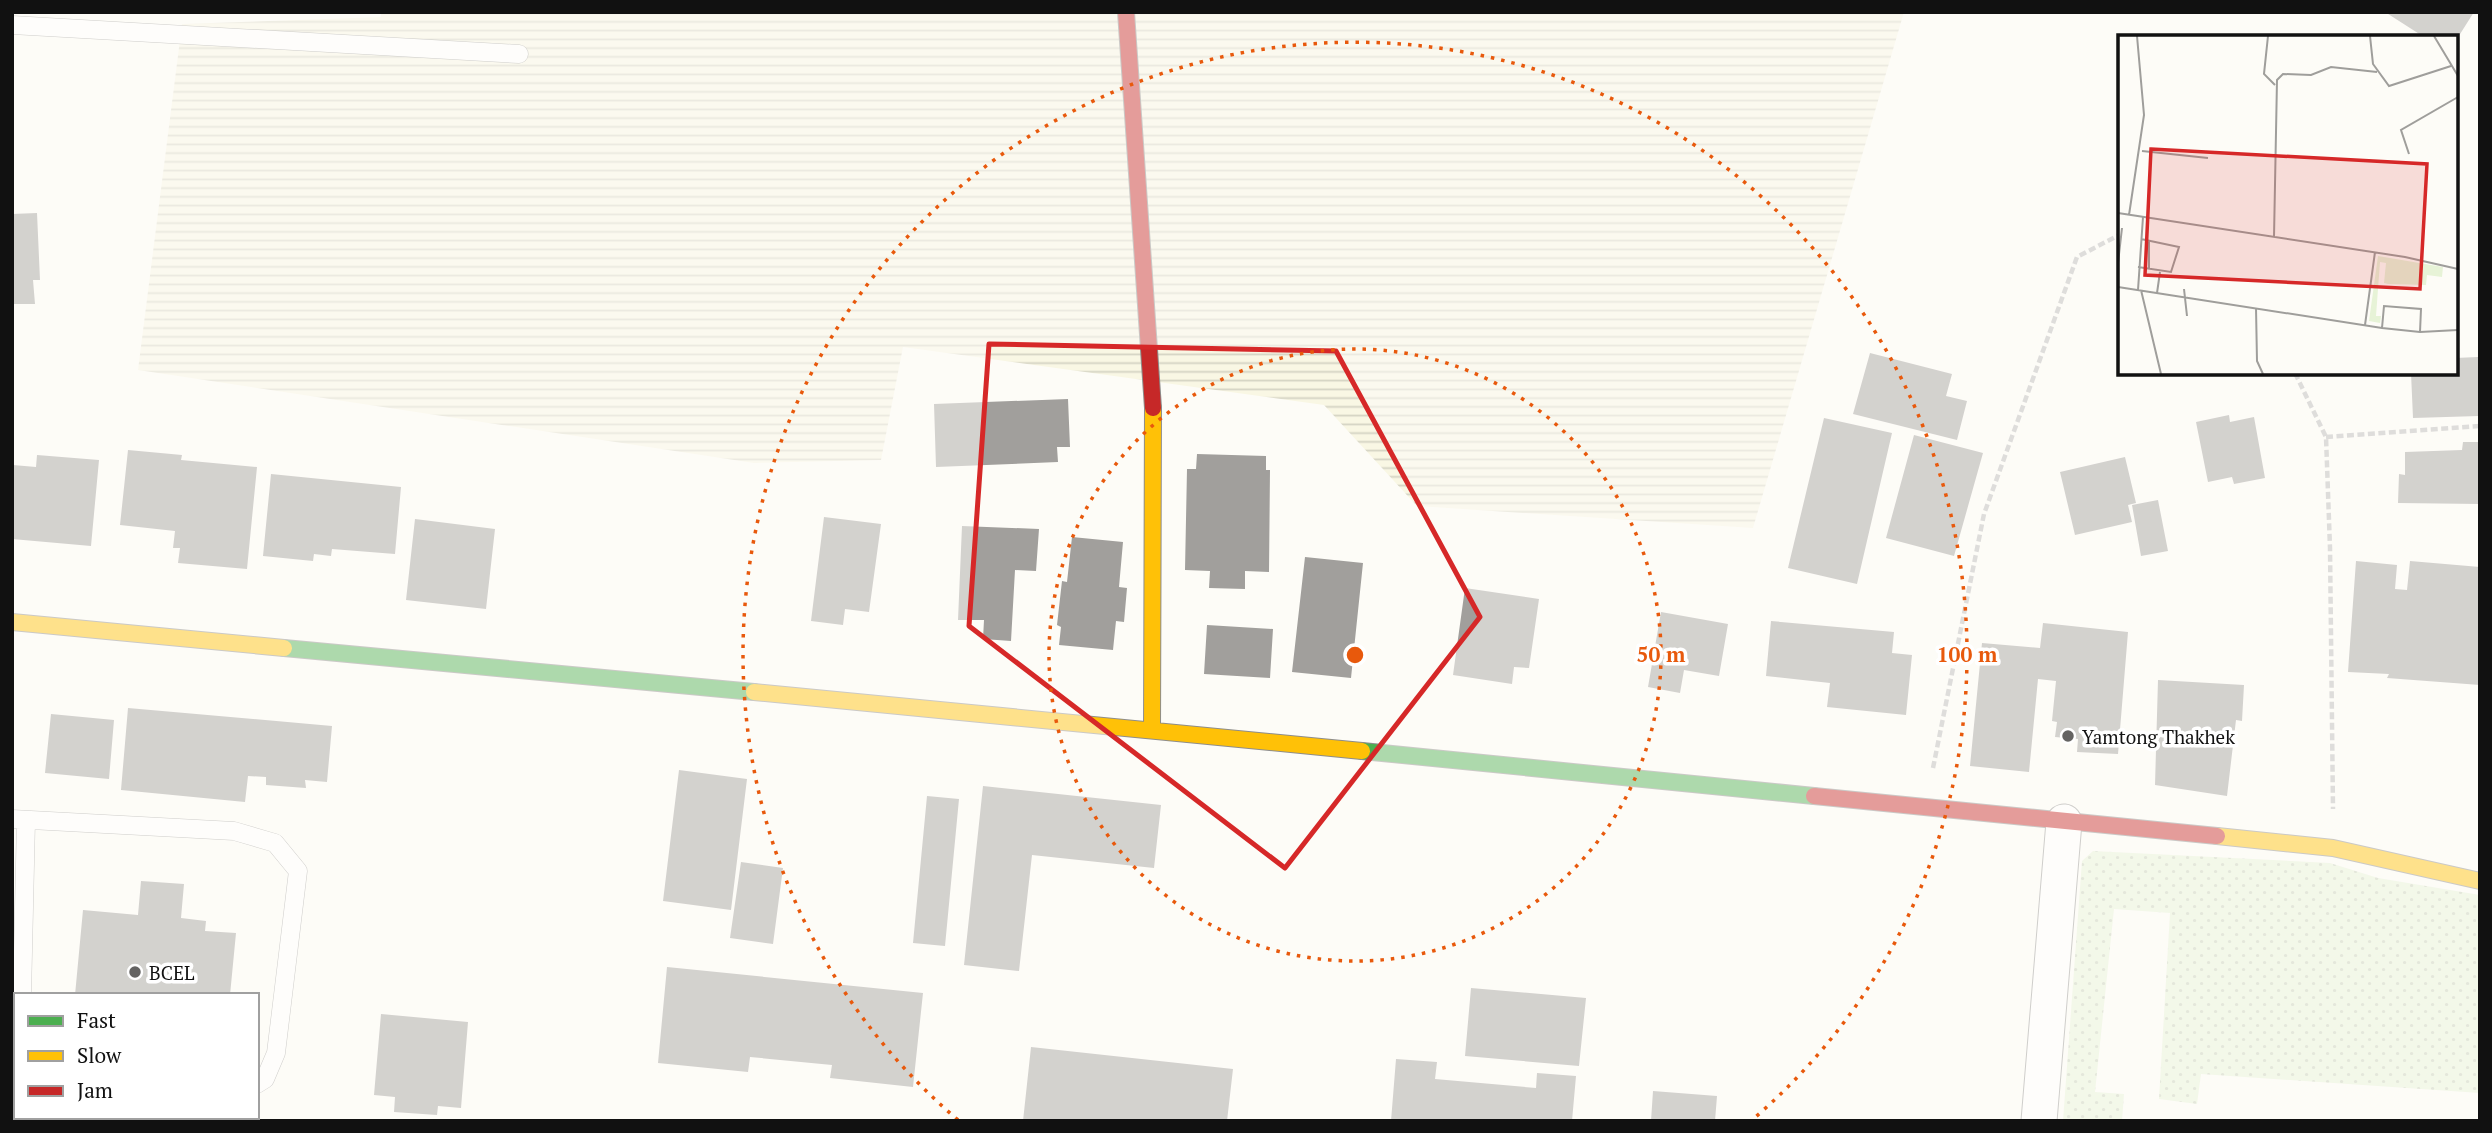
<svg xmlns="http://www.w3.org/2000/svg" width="2492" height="1133" font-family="'PT Serif',serif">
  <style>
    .farmland { fill: url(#farmland-rules) }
    .grass { fill: url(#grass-dots) }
    .building { fill: #a19f9c }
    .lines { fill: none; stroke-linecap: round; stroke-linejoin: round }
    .lane-casing { stroke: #979795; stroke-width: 19 }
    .street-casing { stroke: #979795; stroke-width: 37 }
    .fast-casing { stroke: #8e8d8b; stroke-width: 18 }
    .slow-casing { stroke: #8e8d8b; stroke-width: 18 }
    .jam-casing { stroke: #8e8d8b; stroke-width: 18 }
    .path { stroke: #b9b9b8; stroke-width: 4.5; stroke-dasharray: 7 3.5; stroke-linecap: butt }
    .lane { stroke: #fffffe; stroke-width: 18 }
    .street { stroke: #fffffe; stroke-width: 35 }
    .fast { stroke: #4caf50; stroke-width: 16 }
    .slow { stroke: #ffc107; stroke-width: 16 }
    .jam { stroke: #c62828; stroke-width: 16 }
    .marked { fill: none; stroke: #d62828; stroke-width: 5; stroke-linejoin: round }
    .ring { fill: none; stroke: #e8590c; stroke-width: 3.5; stroke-dasharray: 3.5 7 }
    .poi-dot { fill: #646362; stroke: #fff; stroke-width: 2.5 }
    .labels { text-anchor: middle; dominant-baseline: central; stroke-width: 7; stroke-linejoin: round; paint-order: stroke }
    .poi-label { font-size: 19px; fill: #111; stroke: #fff; text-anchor: start }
    .inset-road { fill: none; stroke: #9f9e9b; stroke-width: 2 }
    .view { fill: #d62828; fill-opacity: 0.15; stroke: #d62828; stroke-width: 3.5 }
    .inset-edge { fill: none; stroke: #111; stroke-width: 3.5 }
    .centre { fill: #e8590c; stroke: #fff; stroke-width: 3.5 }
    .ring-label { font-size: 21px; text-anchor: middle; font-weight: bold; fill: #e8590c; stroke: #fff; stroke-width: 7; stroke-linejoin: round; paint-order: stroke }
  </style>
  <defs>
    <pattern id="farmland-rules" width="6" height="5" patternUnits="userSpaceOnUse" patternTransform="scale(1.75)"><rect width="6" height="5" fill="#f9f7e4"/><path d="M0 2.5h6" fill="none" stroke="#d4d3c3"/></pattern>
    <pattern id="grass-dots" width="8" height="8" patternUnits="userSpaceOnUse" patternTransform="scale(1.75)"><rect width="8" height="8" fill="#e7f3d7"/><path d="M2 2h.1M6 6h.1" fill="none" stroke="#c5cfb8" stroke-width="1.8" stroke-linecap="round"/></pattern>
  </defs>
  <rect width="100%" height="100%" fill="#fdfcf7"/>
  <path class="farmland" d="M381,12H1904L1753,528L1417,506L1324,405L903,347L881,460L754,463L138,370L182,24L381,17Z"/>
  <path class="grass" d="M2093,851L2330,863L2378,878L2480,895V1093L2201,1074L2197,1104L2159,1099L2170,913L2114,909L2095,1092L2124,1094L2122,1121H2063L2082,861Z"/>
  <path class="building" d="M2385,12H2474L2455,42V37H2424Z
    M37,213L40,280H33L35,304H12V214Z
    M1870,353L1952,374L1946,396L1967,401L1957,440L1853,414Z
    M2478,357L2479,416L2413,418L2411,373H2455V358Z
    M1068,399L1070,447H1057L1058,462L936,467L934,404Z
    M2229,415L2230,422L2254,417L2265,478L2234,484L2232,477L2208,482L2196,422Z
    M1824,418L1892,433L1857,584L1788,568Z
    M1914,435L1983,453L1954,556L1886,538Z
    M2463,442H2480V504L2398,503L2399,474L2405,475V452L2462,450Z
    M128,450L182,455L181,460L257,467L247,569L178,563L180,548H173L175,531L120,525Z
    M1197,454L1266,456V470H1270L1269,572L1245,571V589L1209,588L1210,571L1185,570L1187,469H1196Z
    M37,455L99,460L91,546L12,539L13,465L36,467Z
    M2125,457L2136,503L2128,505L2132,522L2075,535L2060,472Z
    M271,474L401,487L395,554L332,549L331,556L314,554L313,561L263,556Z
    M2158,500L2168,551L2141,556L2132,505Z
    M824,517L881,524L869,612L845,609L843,625L811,621Z
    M415,519L495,529L486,609L406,600Z
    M962,526L1039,529L1036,571L1015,570L1011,641L983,639L984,620H958Z
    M1072,537L1123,542L1119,587L1127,588L1124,622L1116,621L1113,650L1059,645L1061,627L1057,625L1062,581L1067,582Z
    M1305,557L1363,563L1351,678L1292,672Z
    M2356,561L2397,565L2395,589L2407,590L2410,561L2480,567V685L2387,678L2389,674L2348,672Z
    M1465,588L1539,599L1529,668L1514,667L1512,684L1453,675Z
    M1661,612L1728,624L1719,676L1684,670L1680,693L1648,687Z
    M1771,621L1894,632L1892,653L1912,655L1906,715L1827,707L1830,683L1766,676Z
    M2043,623L2128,632L2118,754L2077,752L2078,739L2055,737L2057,722L2052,721L2056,681L2038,679L2029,772L1970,766L1982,643L2040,648Z
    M1207,625L1273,629L1270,678L1204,674Z
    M2158,680L2244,685L2242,721L2236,720L2227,796L2155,785Z
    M128,708L332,726L327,782L305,780L306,788L266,785V777L248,776L245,802L121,790Z
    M51,714L114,720L109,779L45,773Z
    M679,770L747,779L731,910L663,901Z
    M983,786L1161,805L1154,868L1032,855L1019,971L964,965Z
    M927,796L959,799L945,946L913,943Z
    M741,862L783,868L773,944L730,938Z
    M141,881L184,884L181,918L206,921L205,931L236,933L230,995H75L83,910L138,915Z
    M667,967L923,993L913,1087L830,1078L832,1065L750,1057L748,1072L658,1063Z
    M1471,988L1586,998L1579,1066L1465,1056Z
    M381,1014L468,1022L461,1108L438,1106L437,1115L394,1112L395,1097L374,1095Z
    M1031,1047L1233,1069L1227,1121H1023Z
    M1396,1059L1437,1062L1435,1079L1536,1088L1537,1073L1576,1076L1572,1121H1391Z
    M1653,1091L1717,1096L1715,1121H1651Z"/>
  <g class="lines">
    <g class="lane-casing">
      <path id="lane" d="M12,25L519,54
        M12,819L234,831L275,843L298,871L276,1053L265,1079L257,1084
        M22,995L26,820
        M12,1079H16
        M134,1121V1117"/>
    </g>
    <g class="street-casing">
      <path id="street" d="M2039,1121L2064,822"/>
    </g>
    <g class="fast-casing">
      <path id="fast" d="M284,648L754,692
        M1362,751L1814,796"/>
    </g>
    <g class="slow-casing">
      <path id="slow" d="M12,622L284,648
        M754,692L1362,751
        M1152,730L1153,408
        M2217,836L2333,848L2480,881"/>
    </g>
    <g class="jam-casing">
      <path id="jam" d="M1126,12L1153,408
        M1814,796L2217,836"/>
    </g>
    <path class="path" d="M2295,373L2326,437L2330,548L2333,809
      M2326,437L2480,426
      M1933,768L1984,514L2077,257L2119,235"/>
    <use href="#lane" class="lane"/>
    <use href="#street" class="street"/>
    <use href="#fast" class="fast"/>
    <use href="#slow" class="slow"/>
    <use href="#jam" class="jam"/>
  </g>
  <path d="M0 0H2492V1133H0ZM989,344L1336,351L1480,617L1285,868L969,626Z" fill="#fdfcf7" fill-opacity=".55" fill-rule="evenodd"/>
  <path class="marked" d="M989,344L1336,351L1480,617L1285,868L969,626Z"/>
  <g class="ring">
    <circle cx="1355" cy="655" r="306"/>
    <path d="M958 1120A612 612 0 1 1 1752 1120"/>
  </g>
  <g class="poi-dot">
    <circle cx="2068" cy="736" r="7"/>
    <circle cx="135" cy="972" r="7"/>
  </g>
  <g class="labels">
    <g class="poi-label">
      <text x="2082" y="736">Yamtong Thakhek</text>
      <text x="149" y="972">BCEL</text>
    </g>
  </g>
  <g transform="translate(2118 35)">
    <rect width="340" height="340" fill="#fdfcf7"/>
    <path d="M260,221L325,232L324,242L309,240L308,250L270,249L266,248L268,228L262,227L258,281H263L262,288L251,286Z" fill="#e7f3d7"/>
    <path class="inset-road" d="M150,1L146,39L157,50M252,1L255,29L271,51L333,31M316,1L340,41M24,116L90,123M291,119L283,95L340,62M0,178L287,222L340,234M11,180L26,80L19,1M156,202L159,45L165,39L193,40L213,32L259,37M31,205V234M0,228L4,193M20,232L53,237L61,212L23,204M0,252L264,293L302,297L340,295M66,254L69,281M20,255L25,182M23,255L43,339M39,258L42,237M138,273L139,326L145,339M247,290L257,217M264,293L266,271L303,274L302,297"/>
    <path class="view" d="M33,114L309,129L302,254L27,240Z"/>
    <rect width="340" height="340" class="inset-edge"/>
  </g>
  <circle cx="1355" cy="655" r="10" class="centre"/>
  <g class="ring-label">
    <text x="1661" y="662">50 m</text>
    <text x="1967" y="662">100 m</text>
  </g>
  <rect width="2492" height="1133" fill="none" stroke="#111111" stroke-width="28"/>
  <rect x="14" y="993" width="245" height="126" fill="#ffffff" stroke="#a0a0a0" stroke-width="2"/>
  <rect x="28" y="1016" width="35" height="10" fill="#4caf50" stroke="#a0a0a0" stroke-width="2"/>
  <text x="77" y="1028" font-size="21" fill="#111111">Fast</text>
  <rect x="28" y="1051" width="35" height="10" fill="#ffc107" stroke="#a0a0a0" stroke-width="2"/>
  <text x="77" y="1063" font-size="21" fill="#111111">Slow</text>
  <rect x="28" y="1086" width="35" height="10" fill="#c62828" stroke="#a0a0a0" stroke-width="2"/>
  <text x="77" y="1098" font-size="21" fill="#111111">Jam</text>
</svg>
